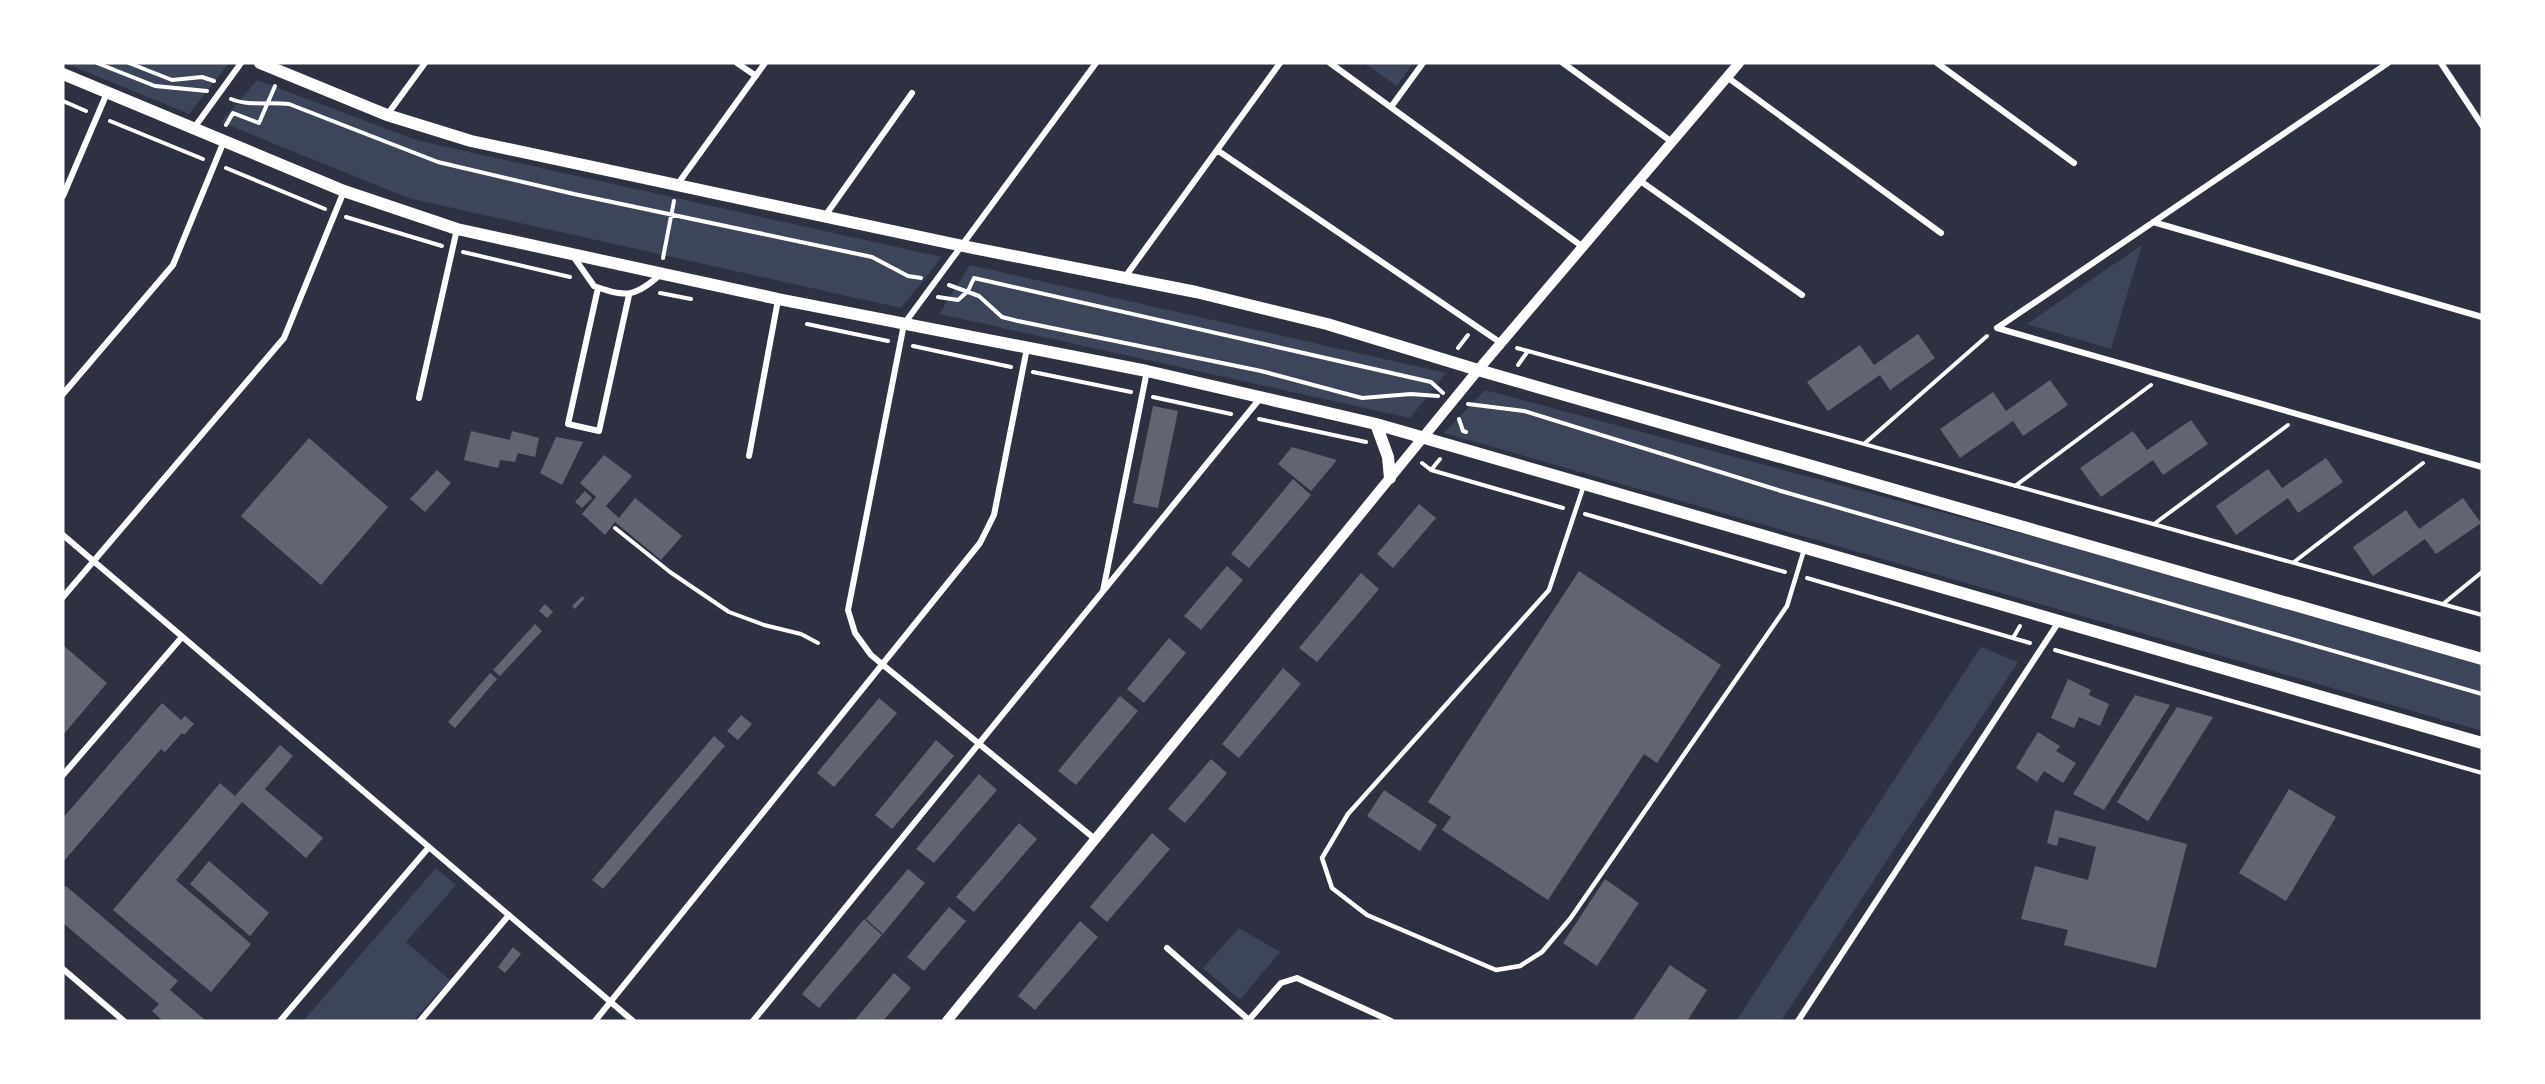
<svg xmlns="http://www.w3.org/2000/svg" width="2545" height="1084" font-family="'Exo 2',sans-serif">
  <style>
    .green { fill: #3c4559 }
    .building { fill: #626471 }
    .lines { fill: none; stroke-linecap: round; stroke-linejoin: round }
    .path { stroke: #fff; stroke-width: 4 }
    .service { stroke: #fff; stroke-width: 4.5 }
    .minor { stroke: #fff; stroke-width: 6 }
    .tertiary { stroke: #fff; stroke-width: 10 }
    .secondary { stroke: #fff; stroke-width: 12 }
  </style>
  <rect width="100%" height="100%" fill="#2d3142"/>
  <path class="green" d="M65,63H229L189,114Z
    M1364,63H1413L1397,86Z
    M257,80L416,140L942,257L901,308L408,198L221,122Z
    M2142,245L2111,349L2027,324Z
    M970,265L1446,373L1410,418L939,314Z
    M1485,390L2299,608L2482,664V731L1444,433Z
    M1981,647L2018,662L1781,1021H1736Z
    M436,868L456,885L406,942L450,980L413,1021H303Z
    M1239,928L1280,952L1240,1000L1203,968Z"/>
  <path class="building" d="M1918,334L1935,358L1890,390L1880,375L1828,411L1807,382L1860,345L1874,365Z
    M2050,380L2068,405L2023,436L2013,421L1960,458L1940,429L1993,392L2006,411Z
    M1153,406L1178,411L1158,508L1133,503Z
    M2191,420L2208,444L2163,475L2153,460L2101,497L2080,468L2133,431L2147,450Z
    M471,431L510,440L512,431L539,438L535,457L518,453L515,462L500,460L498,468L464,460Z
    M556,437L583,442L562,485L540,473Z
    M309,438L388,507L321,585L241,516Z
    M1292,447L1337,460L1311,491L1278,464Z
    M604,455L632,476L606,506L619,518L635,498L682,536L661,560L615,522L605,535L582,514L596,497L580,483Z
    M2326,458L2343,482L2298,513L2288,498L2236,535L2216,506L2268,469L2282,488Z
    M437,470L451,483L425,512L410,499Z
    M1293,479L1311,495L1249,568L1231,554Z
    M585,491L592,498L582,508L575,502Z
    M2463,498L2481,523L2436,554L2425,539L2373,576L2353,547L2406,510L2419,529Z
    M1419,504L1436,518L1393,568L1377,554Z
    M1227,566L1243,580L1201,630L1184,616Z
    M1579,571L1721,665L1657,763L1644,754L1548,900L1442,830L1451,817L1428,802Z
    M1361,573L1379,589L1317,662L1299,648Z
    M582,596L585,598L575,609L572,606Z
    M545,604L553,612L547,618L539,611Z
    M535,624L542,631L500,676L493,670Z
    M1169,638L1186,653L1144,703L1127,689Z
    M63,645L107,683L63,735Z
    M1283,668L1301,684L1239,758L1222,744Z
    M490,673L497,679L455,728L448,722Z
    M2068,679L2091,690L2089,695L2109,704L2100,726L2079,717L2074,728L2051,718Z
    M2135,695L2170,705L2104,810L2073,794Z
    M1120,696L1138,711L1076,785L1058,771Z
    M879,698L897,713L834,787L817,773Z
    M162,703L181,720L185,716L194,724L184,735L182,733L165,752L161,749L63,862V818Z
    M2177,707L2213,717L2148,821L2117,802Z
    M741,715L752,724L738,740L727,731Z
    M2038,732L2060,746L2056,751L2076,763L2063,783L2044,771L2037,782L2016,768Z
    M714,736L725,746L603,889L592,880Z
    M936,740L954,756L892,829L875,815Z
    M280,745L293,756L265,789L323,838L306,858L242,802L176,880L251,944L211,992L113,910L220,783L235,796Z
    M1211,759L1227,773L1185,823L1168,809Z
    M979,774L997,790L934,863L916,849Z
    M2289,789L2336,817L2286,901L2239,873Z
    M1384,790L1437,825L1420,851L1367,816Z
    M2055,810L2187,844L2156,968L2064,945L2068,930L2021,919L2035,866L2088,880L2096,847L2059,837L2057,846L2047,843Z
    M1019,823L1037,839L974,912L956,897Z
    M1152,833L1170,849L1107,922L1090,907Z
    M209,861L269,913L250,936L190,884Z
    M908,869L925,883L883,934L866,919Z
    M1605,879L1639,903L1597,966L1563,943Z
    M66,886L178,981L170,990L206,1021H163L152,1011L159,1004L63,923V889Z
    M949,907L966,921L924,971L907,957Z
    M864,919L882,935L819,1008L802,994Z
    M1080,921L1098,937L1035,1010L1018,996Z
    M513,947L521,954L505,973L498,967Z
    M1670,965L1707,990L1687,1021H1632Z
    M894,973L911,988L883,1021H854Z"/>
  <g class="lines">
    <path class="path" d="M97,63L155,86L207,91
      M129,63L172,80L202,77L214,81
      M231,99C248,106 269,102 289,104L438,162L574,194L872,257L908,276L921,278
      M63,101L86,111
      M110,121L203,159
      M226,125L233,113L259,123L275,86
      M226,168L325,209
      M346,217L442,246
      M463,252L570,277
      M663,258L674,201
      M949,285L979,296L1002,317L1018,321L1261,371L1362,398L1411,394L1438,396
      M660,293L691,299
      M938,297L958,300L968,291L974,278L1431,382L1443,393
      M807,324L888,341
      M913,346L1011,367
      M1458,348L1468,335
      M1517,348L2482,615
      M1518,365L1528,351
      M1033,372L1131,392
      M1153,397L1231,414
      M1468,404L1524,411L1781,491L2482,694
      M1259,419L1366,442
      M1459,419L1463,431L1466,432
      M1864,444L1987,336
      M1422,463L1431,470L1440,459
      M1431,470L1563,508
      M2015,486L2151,385
      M1585,514L1785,572
      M2154,524L2288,425
      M615,528L670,572L729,612L764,625L801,634L818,643
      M2294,562L2423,463
      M1807,578L2030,643
      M2443,604L2482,572
      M2013,638L2020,626
      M2055,650L2482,773"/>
    <path class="service" d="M1584,485L1549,590L1348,814L1322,858L1332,888L1367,915L1496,970L1520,966L1542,952L1570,919L1787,606L1804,550"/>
    <path class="minor" d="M737,63L756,76
      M1330,63L1583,247
      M1563,63L1672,142
      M1937,63L2074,163
      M2441,63L2482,125
      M1727,77L1941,233
      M1391,107L1423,63
      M387,115L425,63
      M194,128L241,63
      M1217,150L1501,343
      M1639,180L1802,295
      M677,185L765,63
      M63,196L107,93
      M825,216L912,93
      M2153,222L2482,317
      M573,256L594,286C626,298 635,297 661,274
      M1125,277L1280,63
      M598,288L568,424L599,431L629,295
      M1997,328L2482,467
      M1997,328L2388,63
      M63,394L173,265L224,141
      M419,398L457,229
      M749,456L778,300
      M63,535L633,1021
      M1103,591L1147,371
      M63,597L284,338L344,191
      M63,775L182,637
      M1095,839L871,655L855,633L848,610L904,324L1096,63
      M1167,948L1249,1020
      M63,969L124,1021
      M280,1021L429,847
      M420,1021L509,915
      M595,1021L980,543L994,515L1027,348
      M753,1021L1262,396
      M1248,1021L1281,983L1297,978L1391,1021
      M1798,1021L2060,620"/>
    <path class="tertiary" d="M947,1021L1478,370L1739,63"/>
    <path class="secondary" d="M260,63L387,115L471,141L963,246L1196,292L1327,324L1478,370L2482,659
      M63,74L344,191L457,229L778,299L1147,371L1376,424L2482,743
      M1376,424L1388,457L1390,478"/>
  </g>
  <rect width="2545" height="1084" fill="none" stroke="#ffffff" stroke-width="129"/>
</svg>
